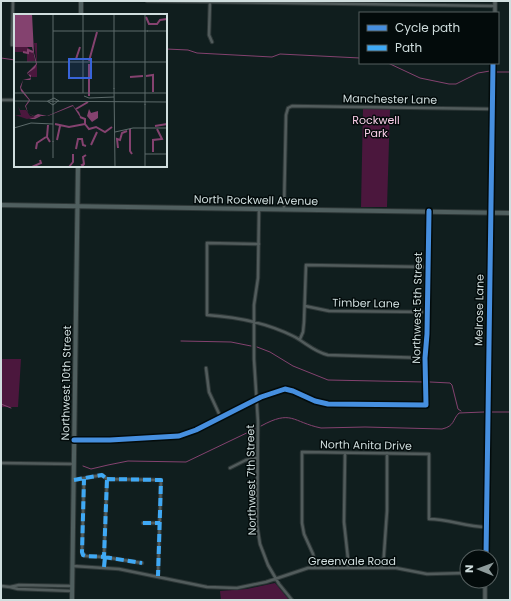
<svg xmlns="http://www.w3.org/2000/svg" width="511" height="601" font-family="Poppins,sans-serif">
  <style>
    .green { fill: #4b173d }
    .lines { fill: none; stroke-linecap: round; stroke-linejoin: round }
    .stream { stroke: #84426f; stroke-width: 1 }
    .minor-casing { stroke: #2d3737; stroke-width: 4.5 }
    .tertiary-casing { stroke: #2d3737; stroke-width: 5.5 }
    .secondary-casing { stroke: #2d3737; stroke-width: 6 }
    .minor { stroke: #525c5c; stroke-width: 2.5 }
    .tertiary { stroke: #525c5c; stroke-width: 3.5 }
    .secondary { stroke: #505f5f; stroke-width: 4 }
    .quiet { stroke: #3fa9f5; stroke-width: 4; stroke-dasharray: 8 4; stroke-linecap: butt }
    .cycleway-casing { stroke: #030b0b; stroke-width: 8 }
    .cycleway { stroke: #468fdf; stroke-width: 5 }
    .labels { text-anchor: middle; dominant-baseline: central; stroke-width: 3; stroke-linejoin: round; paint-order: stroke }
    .street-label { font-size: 11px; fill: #d0dede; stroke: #030b0b }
    .park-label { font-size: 11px; fill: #f9cee8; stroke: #030b0b }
    .inset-river { fill: none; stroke: #84426f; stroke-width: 2 }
    .inset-road { fill: none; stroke: #5d6b6b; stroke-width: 1 }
    .view { fill: #3864d9; fill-opacity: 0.15; stroke: #3864d9; stroke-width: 2 }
    .inset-edge { fill: none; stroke: #d0dede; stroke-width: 2 }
  </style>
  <rect width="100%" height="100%" fill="#101e1e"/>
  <path class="green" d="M363,108L390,109L387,207H361Z
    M1,359H21L18,407H1Z
    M275,583L289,600H221L220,591L247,589Z"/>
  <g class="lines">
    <path class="stream" d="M166,49L188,50L197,53L272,57L280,54L360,58
      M1,58L15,60
      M388,63L420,78L449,84H456L478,73L490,71
      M497,72H510
      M181,341L231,342L251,346
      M257,347L270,352L293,366L328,380L424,382
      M430,382L450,383L452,385L458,409L461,411
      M1,404L11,408
      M492,412H510
      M261,426C292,409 292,422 321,428L365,427L442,429C455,426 452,420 459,413L484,412
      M83,466L91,469L108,465L128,461L186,462L255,429"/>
    <g class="minor-casing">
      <path id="minor" d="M147,1L495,6
        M210,1L209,35L212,42
        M12,45L13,1
        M1,100H15
        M259,209L258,278L254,305V359L258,422L257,525L260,544L268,565L279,584L292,600
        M284,209L286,115L288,108L292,106L492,109
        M259,244L207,243V315C237,317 265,322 293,336C305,342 314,352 328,355L425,358
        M305,306L329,311L427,312
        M300,339L303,332L304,322L306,265L428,267
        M206,368L209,392L221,418
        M74,440H110L179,436L196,430L261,397L285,389L293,391L315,401L328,404L426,405L425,358L427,334L429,212
        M345,453L344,522L349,568
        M1,463L74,464
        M230,468L246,460L257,458
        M107,479L161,480L158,576
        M74,480L102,475L107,479L104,557L86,556L83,555L82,552L84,479
        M143,523H160
        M104,557L142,563
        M73,566L119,569L207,587L237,588L266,582L308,568H396L427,574L467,573
        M104,567L105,557
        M314,568V560L313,554L304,534L302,523V452L429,454V519C449,519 466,527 486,527
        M383,568L387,511V453
        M1,586L10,587L18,589L72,591
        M10,587L19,585L72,586"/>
    </g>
    <g class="tertiary-casing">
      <path id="tertiary" d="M495,13V1
        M486,557L493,63
        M485,600V581"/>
    </g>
    <g class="secondary-casing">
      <path id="secondary" d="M81,15V1
        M1,205L510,213
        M72,600L78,166"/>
    </g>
    <use href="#minor" class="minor"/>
    <use href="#tertiary" class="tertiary"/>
    <use href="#secondary" class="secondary"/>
    <path class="quiet" d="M107,479L161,480L158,576
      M74,480L102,475L107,479L104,557L86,556L83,555L82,552L84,479
      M143,523H160
      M104,557L142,563
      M104,567L105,557"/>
    <g class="cycleway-casing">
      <path id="cycleway" d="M74,440H110L179,436L196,430L261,397L285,389L293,391L315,401L328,404L426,405L425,358L427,334L429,211
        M486,557L493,63"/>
    </g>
    <use href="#cycleway" class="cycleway"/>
  </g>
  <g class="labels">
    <g class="street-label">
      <text transform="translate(390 99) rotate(1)">Manchester Lane</text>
      <text transform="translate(256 200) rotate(1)">North Rockwell Avenue</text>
      <text transform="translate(366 303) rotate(1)">Timber Lane</text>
      <text transform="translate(417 308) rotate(-89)">Northwest 5th Street</text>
      <text transform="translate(479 310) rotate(-89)">Melrose Lane</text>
      <text transform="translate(66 383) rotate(-89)">Northwest 10th Street</text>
      <text transform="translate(366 445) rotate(1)">North Anita Drive</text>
      <text transform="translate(251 480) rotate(-91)">Northwest 7th Street</text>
      <text x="352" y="561">Greenvale Road</text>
    </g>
    <g class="park-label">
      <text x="376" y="120">Rockwell<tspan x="376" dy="13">Park</tspan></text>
    </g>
  </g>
  <g transform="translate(14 14)">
    <rect width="153" height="153" fill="#101e1e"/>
    <path d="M20,29H23V63H18L14,60L23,51ZM12,32L19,38L21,47L13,48V38H0V33ZM4,92L6,96H12L16,102L24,103L13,105L1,101H7Z" fill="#4b173d"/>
    <path d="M0,0H18L20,39L23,50L21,54L13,60L17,61V65L16,66H9L7,74L16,86L15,88L12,92L14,99L20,102L24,100L33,102L56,92L59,91L60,93L65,98L67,103L69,104L66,103L59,92L34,102H27L21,105H15L28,101L21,103L14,99L11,92L15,86L7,77L6,73L9,66L17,64L13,59L22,50L18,33H0ZM75,95L77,99L84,97V104L78,108L73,102Z" fill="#84426f"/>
    <path class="inset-river" d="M132,3L135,10H143L146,6L153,5M9,38L14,39V36L19,38M62,45L66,33M75,47L83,18M132,62L139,61V78M75,63V50M116,63L129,62M75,64V82M62,95L74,88M66,103L71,105V110L75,115L82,113L91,118L98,113M41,110L55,113L71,110M34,111L33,123L36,128M141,112L153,110M116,115V137L118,140M43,126L46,112M77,131L83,118M104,134L103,125L106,126L108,119L113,117M22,135L23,129L32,123M62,135L64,125H68L69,131L72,132M139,138V126L148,125L143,115M18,153L27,149L26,146M55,153L59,148V140M70,153L68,151L70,150L69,143L72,141"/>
    <path class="inset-road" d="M39,0V128M100,0V51M131,0V91M39,17H134M133,17H153M0,48H153M100,51V75M100,74L101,153M0,79H153M69,79V0M70,82L75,84L100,83M0,87L153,88M33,87L39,91L44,87M34,87L40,84L45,87M131,90V153M0,114L17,109L39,110M101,118L119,114H153M39,127V144M131,140H153"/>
    <path class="view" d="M55,45H77V64H55Z"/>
    <rect width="153" height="153" class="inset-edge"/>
  </g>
  <rect width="511" height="601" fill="none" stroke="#d0dede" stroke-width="4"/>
  <rect x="359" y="12" width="140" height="52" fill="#030b0b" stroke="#555f5f"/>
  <rect x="367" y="25" width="20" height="6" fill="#468fdf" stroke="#555f5f"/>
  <text x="395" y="32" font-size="12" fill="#d0dede">Cycle path</text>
  <rect x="367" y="45" width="20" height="6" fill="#3fa9f5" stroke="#555f5f"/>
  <text x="395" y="52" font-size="12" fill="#d0dede">Path</text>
  <g transform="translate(479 569) rotate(271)"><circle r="19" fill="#030b0b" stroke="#555f5f"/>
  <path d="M0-3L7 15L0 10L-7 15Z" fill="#8d9b9b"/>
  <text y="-6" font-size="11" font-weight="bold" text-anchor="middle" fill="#d0dede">N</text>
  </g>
</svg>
